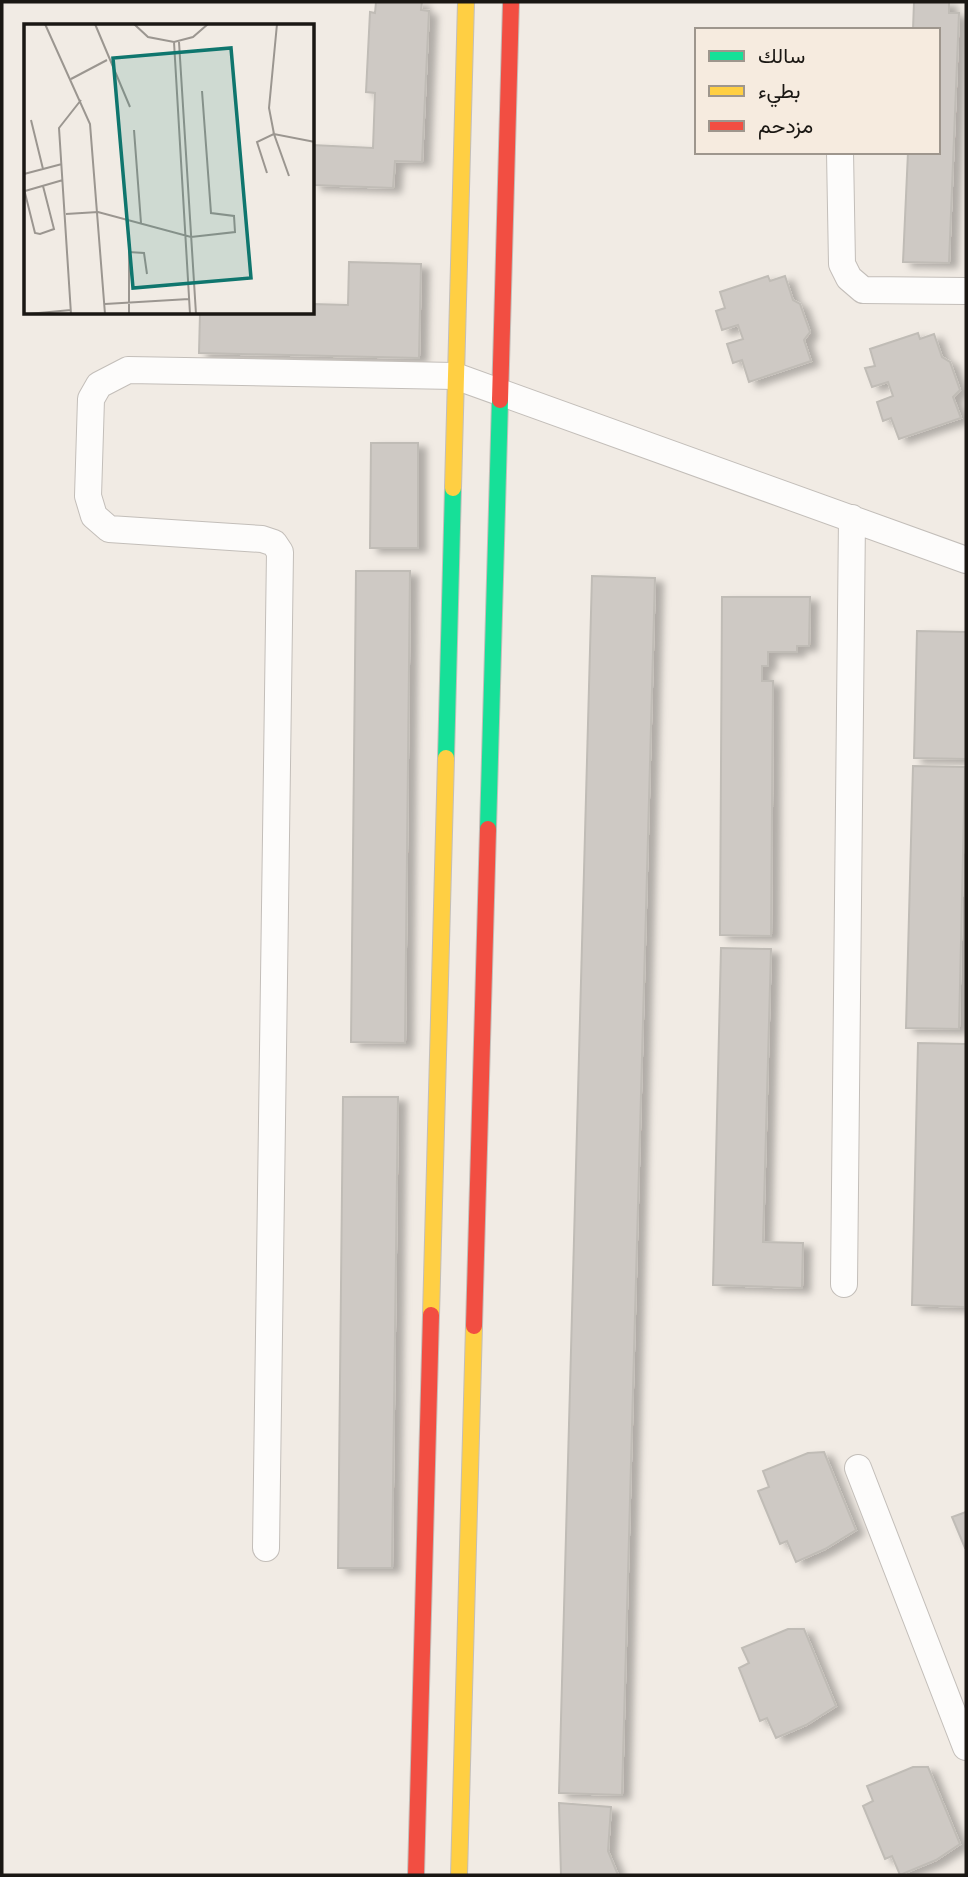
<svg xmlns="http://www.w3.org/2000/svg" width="968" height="1877" font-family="'Public Sans',Vazirmatn,sans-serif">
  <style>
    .building { fill: #cec9c4; stroke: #c0bcb6; stroke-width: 2; filter: url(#shadow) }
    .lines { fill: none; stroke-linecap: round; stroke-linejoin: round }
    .street-casing { stroke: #c3beb9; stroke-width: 28 }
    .fast-casing { stroke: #c3beb9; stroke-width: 18 }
    .slow-casing { stroke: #c3beb9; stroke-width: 18 }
    .jam-casing { stroke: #c3beb9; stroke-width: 18 }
    .street { stroke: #fdfcfb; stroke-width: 26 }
    .fast { stroke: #16e098; stroke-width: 16 }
    .slow { stroke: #ffcf43; stroke-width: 16 }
    .jam { stroke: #f24e42; stroke-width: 16 }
    .inset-road { fill: none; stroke: #9b9690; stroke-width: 2 }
    .view { fill: #0f766e; fill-opacity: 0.15; stroke: #0f766e; stroke-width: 3.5 }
    .inset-edge { fill: none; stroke: #1a1713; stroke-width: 3.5 }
  </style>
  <defs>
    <filter id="shadow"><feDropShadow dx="8" dy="4.5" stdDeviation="3.5" flood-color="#0004"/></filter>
  </defs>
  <rect width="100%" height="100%" fill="#f1ebe4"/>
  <path class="building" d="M376,2H422L421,10L429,11L422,162L395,161L393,188L313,185V145L373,148L375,93L366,92L370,12L375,13Z
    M914,2H949V13H959L949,263L903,262L908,152H938V30H913Z
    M349,262L421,264L419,358L199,353L200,313H313V304L348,305Z
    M768,276L770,281L785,276L793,300L800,304L810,332L804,340L811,361L749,382L742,360L733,363L727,344L743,339L738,325L722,330L716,311L725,308L720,292Z
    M918,333L920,339L934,334L942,357L950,362L960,390L953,397L961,418L899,439L891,418L883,421L877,402L893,396L888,382L872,387L865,368L875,366L870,349Z
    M371,443H418V548H370Z
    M356,571H410L405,1043L351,1042Z
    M592,576L655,578L622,1795L559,1793Z
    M722,597H810L809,646H797V652H768V666H762V681H773L771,936L720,935Z
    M917,631L966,632V759L914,758Z
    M913,766L965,767L959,1029L906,1028Z
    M721,948L771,949L763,1242L803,1243L802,1288L713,1285Z
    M918,1043L966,1044L965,1307L912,1305Z
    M343,1097H398L392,1568H338Z
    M824,1452L856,1530L825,1549L796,1562L787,1541L780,1544L758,1491L769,1487L763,1471L808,1453Z
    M966,1512V1548H965L952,1517Z
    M788,1629H804L836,1706L806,1725L776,1738L767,1718L760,1721L739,1668L749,1663L742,1648Z
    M913,1767H928L960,1844L936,1860L900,1875L892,1856L885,1859L863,1806L873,1801L867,1786Z
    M559,1803L611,1807L608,1851L618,1875H561Z"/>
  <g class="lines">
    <g class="street-casing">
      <path id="street" d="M840,152L842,264L849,278L863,290L966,291
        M844,1284L852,518
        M858,1468L966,1747
        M266,1548L280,552L274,543L262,539L109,529L94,516L88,496L91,399L99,385L128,370L455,376L966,560"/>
    </g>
    <g class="fast-casing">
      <path id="fast" d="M446,758L453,488
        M488,829L500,400"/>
    </g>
    <g class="slow-casing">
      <path id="slow" d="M453,488L466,2
        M431,1315L446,758
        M459,1875L474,1326"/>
    </g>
    <g class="jam-casing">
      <path id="jam" d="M500,400L511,2
        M474,1326L488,829
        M416,1875L431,1315"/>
    </g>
    <use href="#street" class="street"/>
    <use href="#fast" class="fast"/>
    <use href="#slow" class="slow"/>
    <use href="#jam" class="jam"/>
  </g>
  <g transform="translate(24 24)">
    <rect width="290" height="290" fill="#f1ebe4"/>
    <path class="inset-road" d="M21,0L66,100L81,290M71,0L106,83M110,0L124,13L150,18L169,13L184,0M150,18L166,290M155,18L172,290M47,55L83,36M7,96L19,145M110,106L117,199M243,149L233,118L250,110L245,84L253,0M0,150L38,140M265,152L250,110L291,118M0,165L11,209L16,210L30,205L19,162M1,167L39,156M42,190L74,188L167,213L211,208L210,192L187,189L178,67M81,280L165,275M4,290L47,286M47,290L35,104L57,76M105,290V228L120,229L123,250"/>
    <path class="view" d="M207,24L227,254L109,264L89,34Z"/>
    <rect width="290" height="290" class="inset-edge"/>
  </g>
  <rect width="968" height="1877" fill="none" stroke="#1a1713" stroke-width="7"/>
  <rect x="695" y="28" width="245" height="126" fill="#f6ebdf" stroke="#9e968d" stroke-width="2"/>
  <rect x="709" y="51" width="35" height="10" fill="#16e098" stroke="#9e968d" stroke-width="2"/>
  <text x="758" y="63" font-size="21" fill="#1a1713">سالك</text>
  <rect x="709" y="86" width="35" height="10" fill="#ffcf43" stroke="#9e968d" stroke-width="2"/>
  <text x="758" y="98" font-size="21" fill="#1a1713">بطيء</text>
  <rect x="709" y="121" width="35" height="10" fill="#f24e42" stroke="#9e968d" stroke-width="2"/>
  <text x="758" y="133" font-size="21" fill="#1a1713">مزدحم</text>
</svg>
